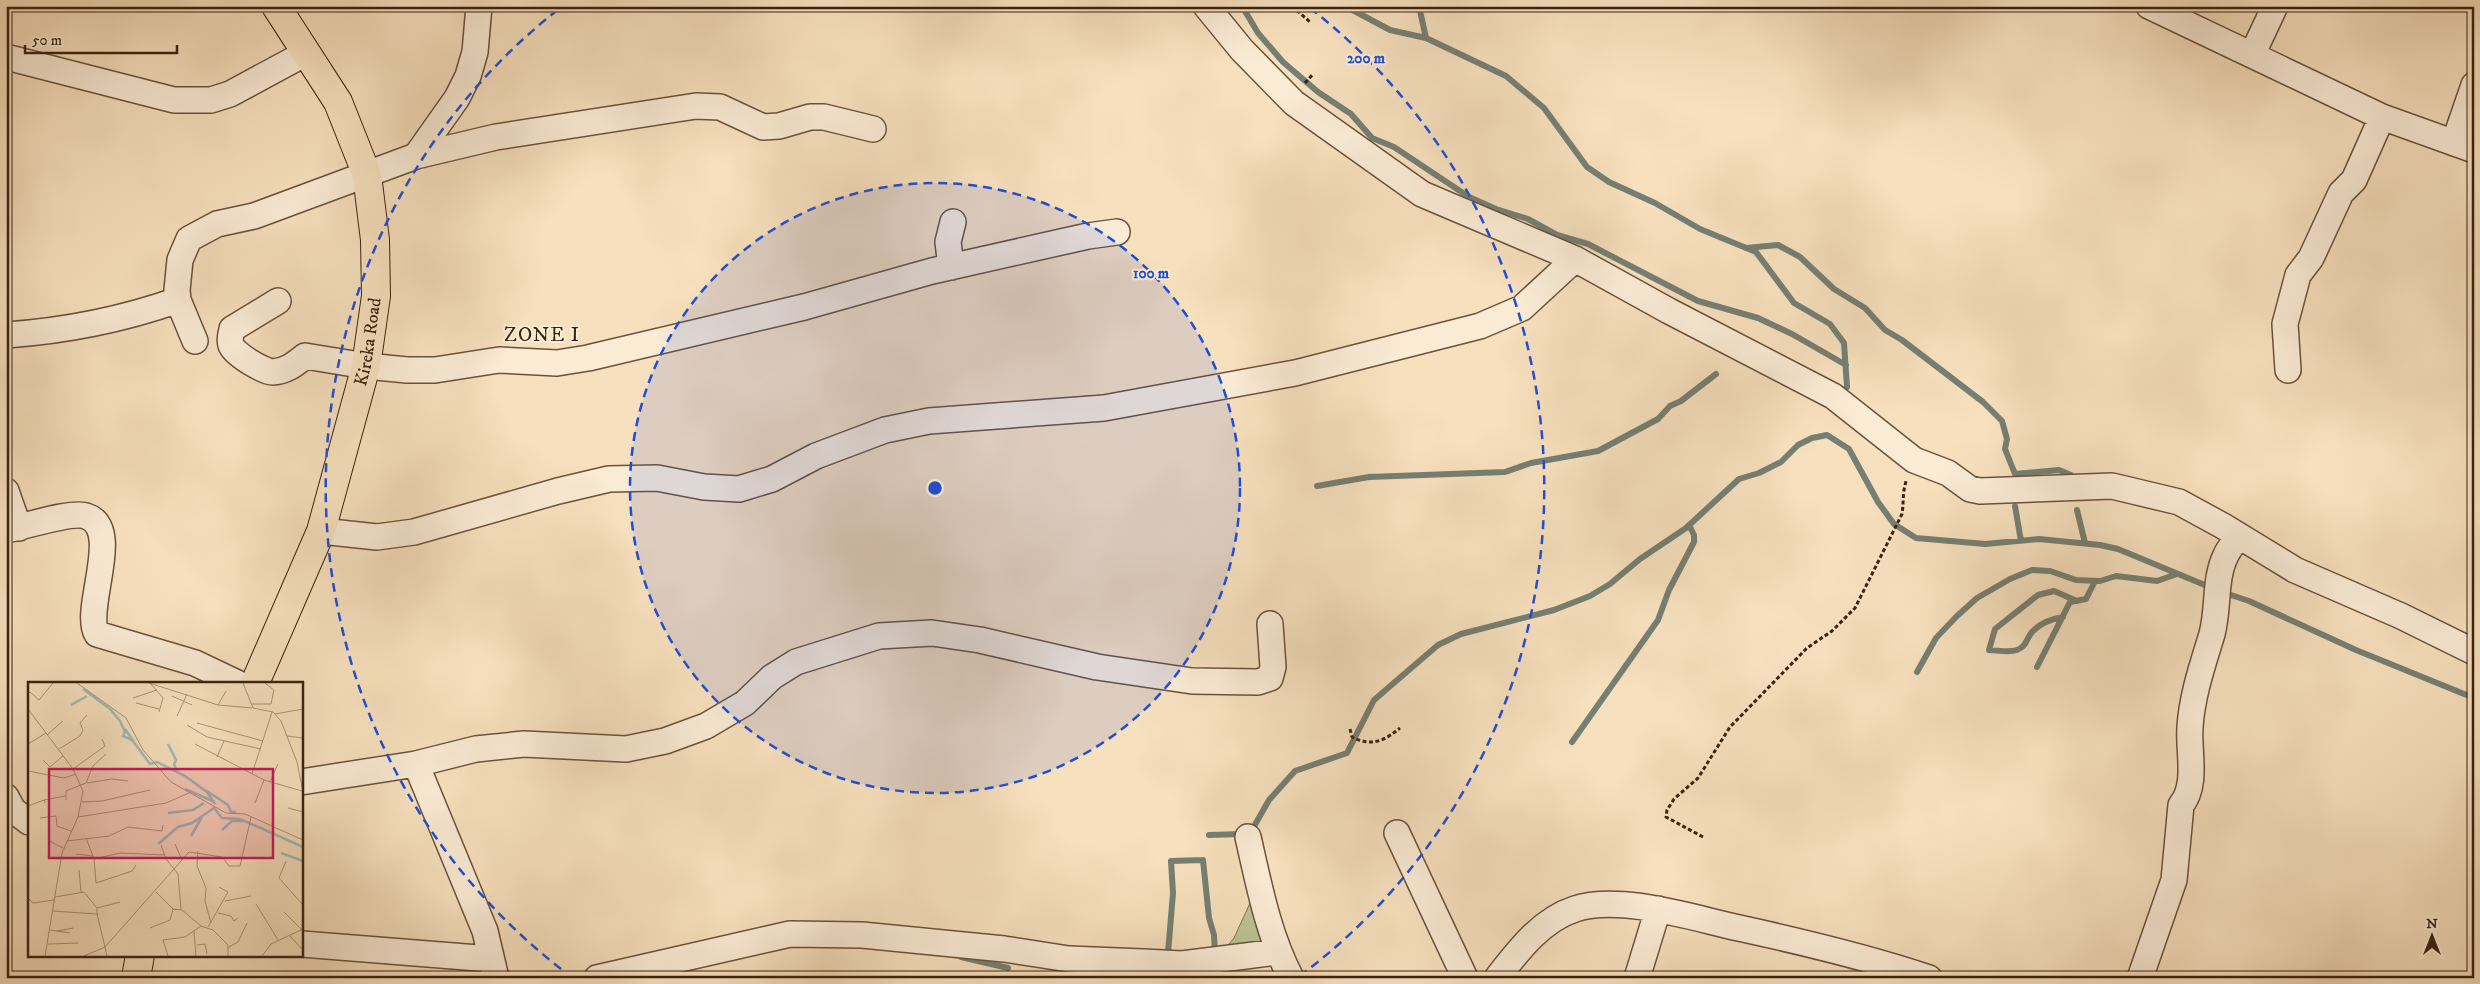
<svg xmlns="http://www.w3.org/2000/svg" width="2480" height="984" font-family="'IM FELL DW Pica',serif">
  <style>
    .green { fill: #bcc292; stroke: #7c7250 }
    .lines { fill: none; stroke-linecap: round; stroke-linejoin: round }
    .stream { stroke: #767f73; stroke-width: 6 }
    .minor-casing { stroke: #6a523b; stroke-width: 28 }
    .major-casing { stroke: #3b220f; stroke-width: 30 }
    .path { stroke: #3b220f; stroke-width: 3; stroke-dasharray: 4 2.5; stroke-linecap: butt }
    .minor { stroke: #faebd5; stroke-width: 25 }
    .major { stroke: #f7e0be; stroke-width: 28 }
    .ring { fill: none; stroke: #1d4ed8; stroke-width: 2.5; stroke-dasharray: 9 6 }
    .labels { text-anchor: middle; dominant-baseline: central; stroke-width: 4; stroke-linejoin: round; paint-order: stroke }
    .street-label { font-size: 18px; fill: #3b220f; stroke: #faebd5 }
    .quarter-label { font-size: 20px; letter-spacing: 1px; fill: #3b220f; stroke: #faebd5 }
    .inset-river { fill: none; stroke: #9ebdb6; stroke-width: 2.5 }
    .inset-road { fill: none; stroke: #ac9478; stroke-width: 1 }
    .view { fill: #c2185b; fill-opacity: 0.15; stroke: #c2185b; stroke-width: 2.5 }
    .inset-edge { fill: none; stroke: #3b220f; stroke-width: 2.5 }
    .centre { fill: #1d4ed8; stroke: #faebd5; stroke-width: 2.5 }
    .ring-label { font-size: 15px; text-anchor: middle; font-weight: bold; fill: #1d4ed8; stroke: #faebd5; stroke-width: 4; stroke-linejoin: round; paint-order: stroke }
  </style>
  <rect width="100%" height="100%" fill="#f7e0be"/>
  <filter id="stains"><feTurbulence type="fractalNoise" baseFrequency=".004" numOctaves="4"/><feColorMatrix values="0 0 0 0 .2 0 0 0 0 .09 0 0 0 0 .02 0 0 0 .5 -.17"/></filter>
  <radialGradient id="worn" r=".72"><stop offset=".6" stop-color="#630" stop-opacity="0"/><stop offset="1" stop-color="#630" stop-opacity=".3"/></radialGradient>
  <path class="green" d="M1255,902L1267,946L1224,950L1234,938L1250,903Z"/>
  <g class="lines">
    <path class="stream" d="M1242,6L1258,33L1283,62L1318,92L1351,114L1372,138L1394,147L1469,197L1496,209L1528,219L1557,235L1588,244L1698,301L1758,318L1792,334L1846,365
      M1345,6L1390,30L1426,38L1506,76L1544,108L1587,167L1609,182L1655,203L1700,229L1756,252L1794,303L1830,324L1844,343L1847,387
      M1419,6L1426,38
      M1746,248L1778,245L1800,257L1834,289L1865,308L1885,330L1902,340L1983,402L2002,421L2007,439L2005,449L2015,474L2059,470L2071,475
      M1317,486L1369,477L1505,472L1531,463L1598,451L1658,419L1670,406L1681,401L1716,374
      M2015,506L2021,541
      M2077,510L2085,543
      M2222,592L2249,601L2356,650L2474,698
      M2063,617C2051,619 2040,623 2032,632C2026,639 2027,646 2017,650C2009,653 1997,650 1989,650L1995,629L2038,595L2054,591L2077,601
      M2037,667L2070,602L2086,599L2095,581
      M1917,672L1936,638L1957,616L1977,598L2010,579L2032,570L2050,571L2076,580L2100,581L2116,576L2157,581L2177,574
      M1572,742L1658,620L1669,590L1694,542V535L1689,525
      M1209,835L1242,834L1252,830L1269,800L1295,771L1347,753L1374,700L1438,645L1461,634L1554,610L1590,596L1610,584L1640,559L1686,528L1739,479L1759,473L1781,462L1798,445L1812,438L1827,435L1849,449L1878,502L1894,524L1916,538L1985,544L2039,539L2100,545L2118,549L2212,588
      M1203,860L1209,918L1214,935L1215,954
      M961,957L1008,968
      M1166,959L1168,953L1173,893L1171,861L1203,860
      M1215,964L1216,978
      M1053,975L1109,978
      M1070,976L1082,969
      M1173,978L1211,972"/>
    <g class="minor-casing">
      <path id="minor" d="M1206,6L1242,50L1294,103L1422,194L1575,259L1669,311L1833,396L1914,460L1948,473L1970,489L1980,491L2112,486L2179,502L2223,526L2295,570L2401,616L2474,652
        M2149,6L2382,117L2474,150
        M2252,55L2275,6
        M6,57L174,100H211L230,94L306,53
        M2454,143L2474,85
        M416,156L496,137L696,106L720,107L763,127L779,126L810,117H824L873,129
        M951,267L948,242L953,222
        M278,301L232,329C231,335 229,339 231,345C234,354 264,372 273,372C287,371 295,364 305,356L366,366L407,370H435L499,360L557,363L588,358L804,307L932,271L1088,236L1117,232
        M6,335C64,331 124,319 178,300
        M195,341L178,300L177,290L180,260L189,239L217,224L254,216L416,156L457,98L468,76L475,52L479,6
        M2288,370L2285,324L2298,275L2311,258L2341,193L2354,180L2382,117
        M6,491L19,528
        M6,530C23,527 72,511 86,516C124,528 82,610 97,634L195,663L237,683
        M321,531L377,537L414,532L558,491L609,479L657,478L704,487L739,489L772,479L816,456L885,430L929,421L1104,408L1295,373L1480,326L1522,308L1575,259
        M416,764L485,931L496,978
        M301,782L416,764L476,749L524,744L626,749L665,741L706,726L745,703L772,677L796,662L879,636L932,633L980,640L1097,667L1192,681L1258,682L1270,678L1273,667L1270,624
        M6,797L13,810L29,822
        M1397,833L1465,978
        M1248,837C1259,885 1268,934 1291,978
        M302,944L491,959
        M597,978L790,934L862,935L1004,949L1069,959L1143,962L1182,964L1277,952
        M1497,978C1518,951 1541,920 1575,909C1620,894 1693,918 1739,928C1803,942 1867,957 1929,978
        M1637,978L1658,909
        M2140,978L2174,880L2181,805C2198,785 2188,751 2190,727C2192,695 2203,664 2212,634C2219,608 2214,579 2226,555C2229,548 2235,542 2239,536"/>
    </g>
    <g class="major-casing">
      <g id="major">
        <path id="s1" d="M255,683L321,531L366,366L376,296L375,240L367,175L338,102L276,6"/>
        <path d="M136,978L140,955"/>
      </g>
    </g>
    <path class="path" d="M1292,6L1310,22
      M1305,83L1313,74
      M1350,729L1352,737C1372,747 1384,741 1400,728
      M1703,837L1666,817L1667,810L1674,799L1698,778L1730,727L1807,648L1832,631L1855,608L1902,514C1904,502 1902,491 1907,479"/>
    <use href="#minor" class="minor"/>
    <use href="#major" class="major"/>
  </g>
  <circle cx="935" cy="488" r="305" fill="#1d4ed8" fill-opacity=".12"/>
  <g class="ring">
    <circle cx="935" cy="488" r="305"/>
    <path d="M573 978A609 609 0 0 1 560 8M1310 8A609 609 0 0 1 1297 978"/>
  </g>
  <g class="labels">
    <g class="street-label">
      <text stroke="none"><textPath href="#s1" startOffset="361">Kireka Road</textPath></text>
    </g>
    <g class="quarter-label">
      <text x="542" y="335">ZONE I</text>
    </g>
  </g>
  <g transform="translate(28 682)">
    <rect width="275" height="275" fill="#f7e0be"/>
    <path class="inset-river" d="M55,7L82,27L92,39L97,50L95,54L104,58L122,82L129,80L157,94L179,110L187,122M43,23L59,14M97,47L106,60M140,62L148,78L146,82L149,89M157,107L187,120M179,109L200,123L203,130H208M140,131L165,128L176,121M194,148L204,139H216M163,154L174,135M130,162L150,145L164,141L186,126L194,136L212,137L275,165M253,171L275,179"/>
    <path class="inset-road" d="M49,1L98,36L115,68L143,100L198,131L217,132L275,158M121,1L190,23L224,26M215,1L225,26L245,30L253,39L269,80L275,110M123,2L135,16L131,30M0,12L2,10L11,18L25,1M144,14L164,23M105,16L129,8M108,21L131,27M224,22H243L246,8L237,1M190,23L198,9M0,27L45,87L55,109L50,135L34,171L17,274M247,32L275,27M149,34L159,12M169,41L235,59M159,43L179,55L233,67M19,53L35,39M259,54L275,56M0,62L18,51M167,62L236,98L274,109M31,67L52,54L55,48L52,41L59,33M189,75L196,59M15,78L22,85L35,74M45,87L77,64L74,57M0,89L36,96L48,92M224,92L244,30M242,100L250,82M59,101L84,97L100,99M16,118L37,114M38,118V109L58,101L65,84L78,72M54,120L74,119L122,108M227,121L236,98M0,124L16,118L17,121M260,126L275,130M50,135L138,121L163,110M12,136L28,134L29,144L43,149M58,156L66,177L68,201L104,189L108,183M21,159L35,166M39,159L81,154L100,145L134,149L135,143M147,162L154,178M133,163L138,177L150,192L153,227M170,169L169,184L178,206L177,219L183,241M48,172L65,174M66,177L92,171L136,173M258,179L251,196L275,223M0,184V202M51,188L53,210M128,210L145,227L154,228L173,244L185,248L200,263V274M27,215L56,210L69,226M0,216L5,221L26,218M197,219L223,214M228,222L250,258M25,229L69,232L77,265L56,274M256,230L274,248M190,231L203,234L206,239L210,236M69,232V226L92,220M180,245L200,210L191,205M122,246L142,238L145,227M22,248L42,251M29,249L45,246M166,250L168,274M262,254L275,268M20,262L50,261M169,263L177,262L179,272M201,265L210,260L219,241M79,274L77,265L161,170L194,175L201,184H212L223,135M140,274L135,258L157,255L173,244M234,274L243,262L275,247"/>
    <path class="view" d="M21,87H245V176H21Z"/>
    <rect width="275" height="275" class="inset-edge"/>
  </g>
  <circle cx="935" cy="488" r="8" class="centre"/>
  <g class="ring-label">
    <text x="1366" y="63">200 m</text>
    <text x="1151" y="278">100 m</text>
  </g>
  <rect width="2480" height="984" fill="none" stroke="#f7e0be" stroke-width="25"/>
  <rect x="8" y="8" width="2465" height="969" fill="none" stroke="#3b220f" stroke-width="2.5"/>
  <rect x="12" y="12" width="2455" height="959" fill="none" stroke="#3b220f"/>
  <g transform="translate(2432 936)" stroke="#faebd5" stroke-width="4" paint-order="stroke">
  <path d="M0-4L9 19L0 12L-9 19Z" fill="#3b220f"/>
  <text y="-8" font-size="14" font-weight="bold" text-anchor="middle" fill="#3b220f">N</text>
  </g>
  <path d="M25 45v8h152v-8" fill="none" stroke="#3b220f" stroke-width="2.5"/>
  <text x="32" y="45" font-size="15" fill="#3b220f" stroke="#faebd5" stroke-width="4" paint-order="stroke">50 m</text>
  <rect width="100%" height="100%" filter="url(#stains)"/>
  <rect width="100%" height="100%" fill="url(#worn)"/>
</svg>
